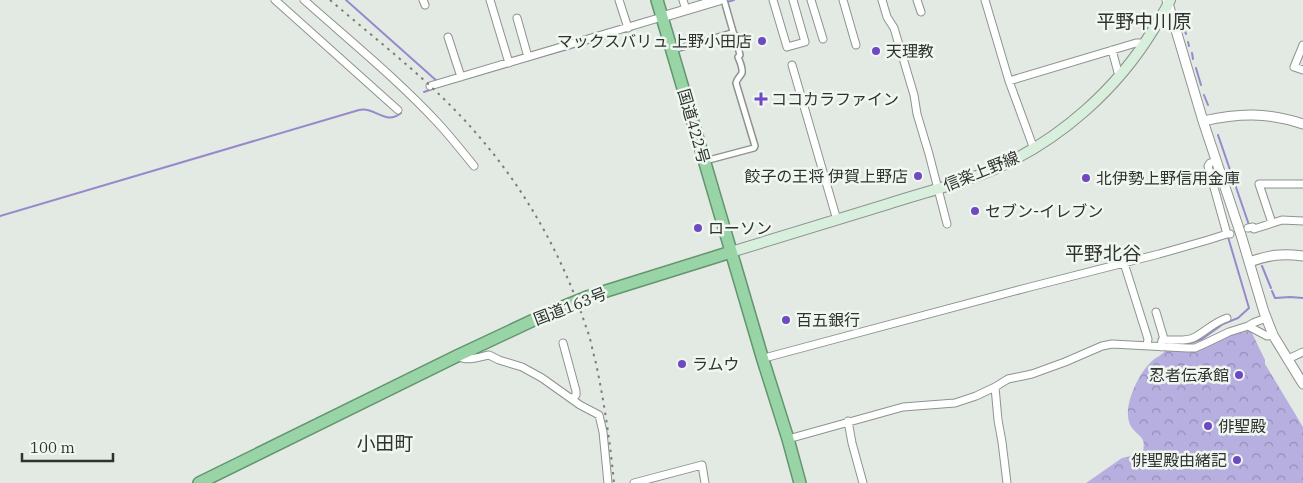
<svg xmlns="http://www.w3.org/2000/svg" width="1303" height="483" font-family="'IBM Plex Serif','Noto Sans JP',serif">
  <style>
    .park { fill: url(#park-crowns) }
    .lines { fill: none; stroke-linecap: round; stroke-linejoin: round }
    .stream { stroke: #9689cc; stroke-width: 2 }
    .pedestrian-casing { stroke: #8d948e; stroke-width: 8 }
    .minor-casing { stroke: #8d948e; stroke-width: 9 }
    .tertiary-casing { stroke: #8d948e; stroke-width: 11 }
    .secondary-casing { stroke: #8d948e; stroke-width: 12 }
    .trunk-casing { stroke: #63956e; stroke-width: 14 }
    .pedestrian { stroke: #fff; stroke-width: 5 }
    .minor { stroke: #fff; stroke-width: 7 }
    .tertiary { stroke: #fff; stroke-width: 9 }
    .secondary { stroke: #d9efde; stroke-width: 10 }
    .trunk { stroke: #98d4a6; stroke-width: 11 }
    .rail { stroke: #787d79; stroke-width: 2; stroke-dasharray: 2.5 5; stroke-linecap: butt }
    .trunk-bridge-casing { stroke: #63956e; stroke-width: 14; stroke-linecap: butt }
    .trunk-bridge { stroke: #98d4a6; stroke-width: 11 }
    .poi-dot { fill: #6e49c2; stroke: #f0f7f1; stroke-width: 2 }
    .labels { text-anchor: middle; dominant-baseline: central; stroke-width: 5; stroke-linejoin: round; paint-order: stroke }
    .poi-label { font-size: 16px; fill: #2f322f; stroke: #f0f7f1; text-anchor: start }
    .street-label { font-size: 16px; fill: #2f322f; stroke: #f0f7f1 }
    .quarter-label { font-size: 19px; fill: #2f322f; stroke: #f0f7f1 }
  </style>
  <defs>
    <pattern id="park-crowns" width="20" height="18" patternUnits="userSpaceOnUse" patternTransform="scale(1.25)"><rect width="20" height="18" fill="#b7afe0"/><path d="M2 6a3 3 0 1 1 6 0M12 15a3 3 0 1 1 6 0" fill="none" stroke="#958fb6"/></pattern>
  </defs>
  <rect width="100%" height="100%" fill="#e3eae4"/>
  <path class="park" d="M1248,331H1251L1265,360V364L1303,427V483H1086L1122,458L1136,455L1143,451C1146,437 1140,438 1132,428C1120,412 1137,376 1150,363C1154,358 1161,356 1165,351H1194L1205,348L1228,336Z"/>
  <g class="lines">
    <path class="stream" d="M346,0L438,82
      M727,2L734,0
      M1181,18L1186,34
      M625,32L633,29
      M1188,42L1189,46
      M1192,53L1193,59
      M505,67L613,36
      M1196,68L1201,85
      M424,92L435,88
      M1204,95L1208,105
      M1218,135L1249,225
      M0,216L359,110C375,106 385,126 401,113
      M1262,266L1271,288
      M1272,291L1275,298L1290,297L1303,298
      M1187,343H1191L1202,339L1223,324L1238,318L1249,308L1228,237"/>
    <g class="pedestrian-casing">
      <path id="pedestrian" d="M724,0L734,35
        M672,50L732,33L735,35L740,55L738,57C740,62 743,68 742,73C740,77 737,78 736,83L755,146L754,148L705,161"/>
    </g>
    <g class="minor-casing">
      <path id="minor" d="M275,0L398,110
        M304,0C349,40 396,78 437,122C450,136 462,151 474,166
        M423,0L425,5
        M490,0L509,63
        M619,0L628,28
        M683,0L686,10
        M773,0L787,47L805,42L793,0
        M811,0L823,39
        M843,0L856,45
        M882,0L887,17L894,28L914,95L917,114L929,154L947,224
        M917,0L921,12
        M985,0L1009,81L1034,149
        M517,18L528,57
        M448,37L461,77
        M1303,45L1294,67L1303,70
        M1112,50L1119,76
        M792,65L837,220
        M1009,81L1136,43H1145
        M430,86L662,17
        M1216,161L1210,163L1208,166L1227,234
        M1272,223L1259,184H1303
        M1248,228L1253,227L1254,229L1282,220L1303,221
        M1124,263L1148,339L1147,345
        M1156,312L1164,339
        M1248,326L1253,323L1266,318
        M563,343L576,391V395L572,399
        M1161,347L1162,340C1171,339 1184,342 1193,338C1205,332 1214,322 1227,318
        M458,356C467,362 479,357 489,355L499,360L522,367L542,378L580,405L599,415L603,432L608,483
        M1288,359L1303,352
        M763,360L768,357L1030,287L1159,254L1208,240L1227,234H1230
        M995,387L998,420L1002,442L1007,483
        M848,421L852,443L863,483
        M788,439L903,407L955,403L976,396L995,387L1008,379L1032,374L1065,362L1102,346L1112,344L1187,348H1195L1204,344L1229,332L1248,326L1267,336L1273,335
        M634,483L702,465L705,483"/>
    </g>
    <g class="tertiary-casing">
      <path id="tertiary" d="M1167,0L1203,121L1241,235L1264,312L1273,335L1303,384
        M662,17L719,0
        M1203,121C1239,113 1267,112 1303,124
        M1249,262C1270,255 1281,253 1303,256"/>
    </g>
    <g class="secondary-casing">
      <path id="secondary" d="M731,252C784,236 836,220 888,204C925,192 964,183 999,167C1062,138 1117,89 1153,30C1159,20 1166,10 1170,0"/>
    </g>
    <g class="trunk-casing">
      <path id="trunk" d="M657,0L763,360L788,439L800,483
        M587,297L731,252
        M199,483L457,356L555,310"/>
    </g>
    <use href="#pedestrian" class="pedestrian"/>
    <use href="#minor" class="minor"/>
    <use href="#tertiary" class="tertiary"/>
    <use href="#secondary" class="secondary"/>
    <use href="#trunk" class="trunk"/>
    <path class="rail" d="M330,0C380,43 433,83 476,133C526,190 564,258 587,330C591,339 592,350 595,359C604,400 610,441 614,483"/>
    <g class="trunk-bridge-casing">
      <path id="trunk-bridge" d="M555,310L587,297"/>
    </g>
    <use href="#trunk-bridge" class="trunk-bridge"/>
  </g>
  <g class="poi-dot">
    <circle cx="762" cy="41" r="5"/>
    <circle cx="876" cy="51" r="5"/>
    <path d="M758.5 91.5h5v5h5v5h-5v5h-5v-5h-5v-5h5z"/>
    <circle cx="918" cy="176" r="5"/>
    <circle cx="1086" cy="178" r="5"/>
    <circle cx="975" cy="211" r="5"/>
    <circle cx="698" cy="228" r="5"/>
    <circle cx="786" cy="320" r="5"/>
    <circle cx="682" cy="364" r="5"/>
    <circle cx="1239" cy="375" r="5"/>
    <circle cx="1208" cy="426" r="5"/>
    <circle cx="1237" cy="460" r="5"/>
  </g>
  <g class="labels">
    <g class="poi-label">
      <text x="752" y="41" text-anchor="end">マックスバリュ 上野小田店</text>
      <text x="886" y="51">天理教</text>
      <text x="771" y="99">ココカラファイン</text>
      <text x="908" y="176" text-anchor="end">餃子の王将 伊賀上野店</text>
      <text x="1096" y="178">北伊勢上野信用金庫</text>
      <text x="985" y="211">セブン-イレブン</text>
      <text x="708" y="228">ローソン</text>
      <text x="796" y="320">百五銀行</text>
      <text x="692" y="364">ラムウ</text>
      <text x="1229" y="375" text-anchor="end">忍者伝承館</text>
      <text x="1218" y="426">俳聖殿</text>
      <text x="1227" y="460" text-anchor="end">俳聖殿由緒記</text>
    </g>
    <g class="street-label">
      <text transform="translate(694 126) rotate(74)">国道422号</text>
      <text transform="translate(981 171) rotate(-22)">信楽上野線</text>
      <text transform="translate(570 306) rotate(-21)">国道163号</text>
    </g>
    <g class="quarter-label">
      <text x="1144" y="21">平野中川原</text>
      <text x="1103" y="253">平野北谷</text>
      <text x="385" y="443">小田町</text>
    </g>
  </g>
  <path d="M22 453v8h91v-8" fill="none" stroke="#2f322f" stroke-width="2.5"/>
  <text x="30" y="453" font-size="15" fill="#2f322f" stroke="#f0f7f1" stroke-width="4" paint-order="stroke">100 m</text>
</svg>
